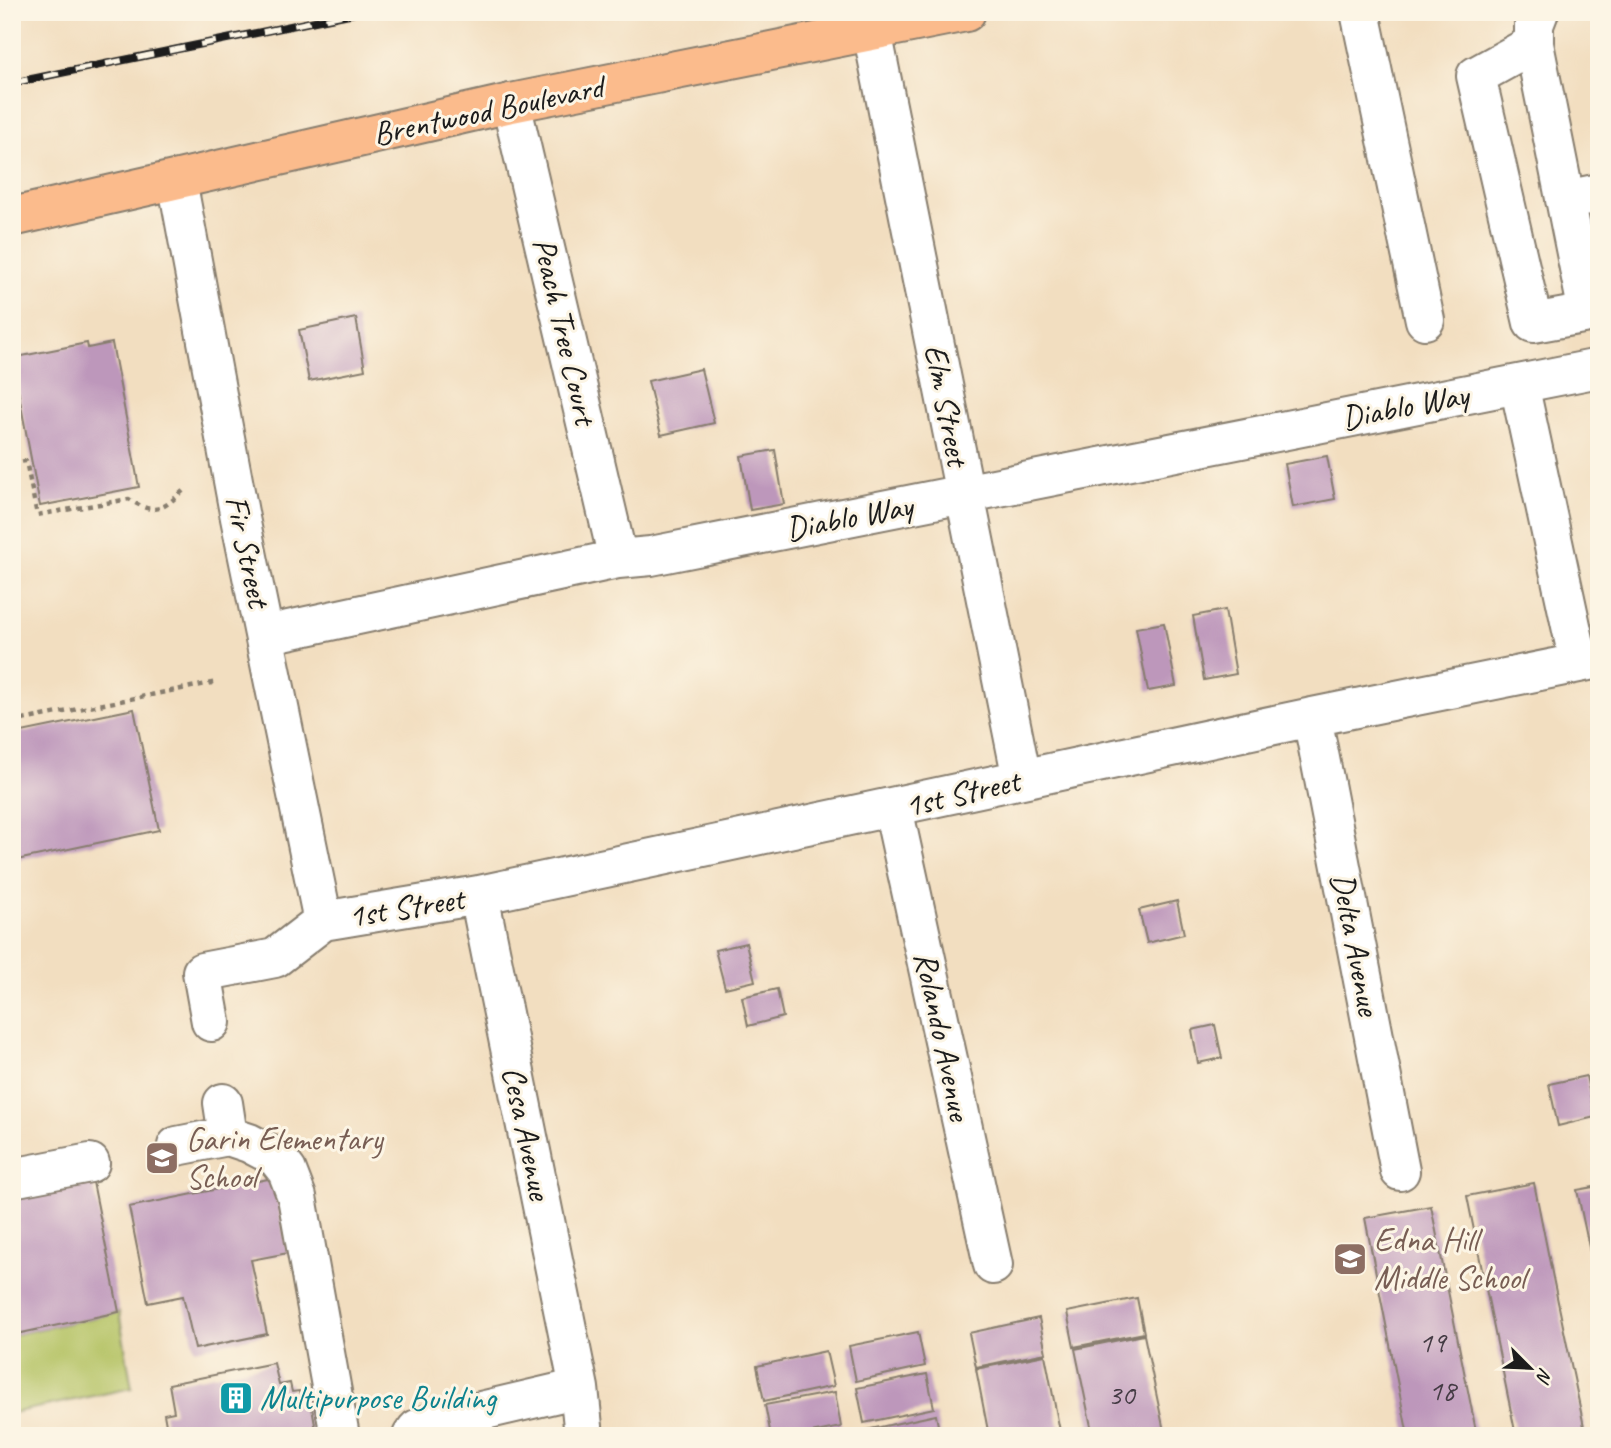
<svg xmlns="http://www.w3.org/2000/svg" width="1611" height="1448" font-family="Caveat,sans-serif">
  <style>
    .green { fill: #b4c264; stroke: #686f40; stroke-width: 2 }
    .building { fill: #bd97bb }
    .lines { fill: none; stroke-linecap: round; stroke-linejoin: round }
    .minor-casing { stroke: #877d6e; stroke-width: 42 }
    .major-casing { stroke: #877d6e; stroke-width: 42 }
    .path { stroke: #877d6e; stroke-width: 4.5; stroke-dasharray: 5 5; stroke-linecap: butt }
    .minor { stroke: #fff; stroke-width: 38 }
    .major { stroke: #fbbb8c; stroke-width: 38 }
    .rail-casing { stroke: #1c1c1c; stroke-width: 8 }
    .rail { stroke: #fcf5e5; stroke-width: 5; stroke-dasharray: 16; stroke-linecap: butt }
    .labels { text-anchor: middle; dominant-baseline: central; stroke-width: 6; stroke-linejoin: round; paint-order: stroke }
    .number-label { font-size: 30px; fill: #443b44 }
    .street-label { font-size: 33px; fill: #1c1c1c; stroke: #fcf5e5 }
    .education-label { font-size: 33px; fill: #785e54; stroke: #fcf5e5; text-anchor: start }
    .culture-label { font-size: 33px; fill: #0d838f; stroke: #fcf5e5; text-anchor: start }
  </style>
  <rect width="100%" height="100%" fill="#fcf5e5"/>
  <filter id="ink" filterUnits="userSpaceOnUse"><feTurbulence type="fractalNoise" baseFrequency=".0143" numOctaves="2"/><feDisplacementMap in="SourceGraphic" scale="14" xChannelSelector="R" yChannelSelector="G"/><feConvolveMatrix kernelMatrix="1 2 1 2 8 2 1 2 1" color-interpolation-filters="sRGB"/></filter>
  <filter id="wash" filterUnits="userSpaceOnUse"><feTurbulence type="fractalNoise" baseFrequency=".00686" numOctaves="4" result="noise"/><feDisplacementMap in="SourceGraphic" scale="28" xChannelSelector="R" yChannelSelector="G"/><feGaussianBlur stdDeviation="1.57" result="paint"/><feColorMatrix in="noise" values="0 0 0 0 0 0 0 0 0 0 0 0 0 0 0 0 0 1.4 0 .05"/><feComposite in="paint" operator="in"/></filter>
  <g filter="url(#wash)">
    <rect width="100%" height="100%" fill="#f2dec0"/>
    <path class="green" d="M119,1312L132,1388L12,1413V1335Z"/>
    <g id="blocks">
      <path class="building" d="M356,318L365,370L309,381L299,330Z
        M87,343L88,348L112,343L139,487L40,506L12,358Z
        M701,369L714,423L661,435L648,381Z
        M775,450L784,504L750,510L741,456Z
        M1327,456L1335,499L1293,507L1285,464Z
        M1225,610L1236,674L1204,680L1193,616Z
        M1164,623L1176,686L1148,691L1136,628Z
        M134,709L159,830L12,861V734Z
        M1177,901L1184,934L1147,943L1139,910Z
        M746,943L755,981L725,988L715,950Z
        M777,989L783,1017L748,1026L742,997Z
        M1215,1025L1222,1058L1198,1063L1192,1030Z
        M1586,1076L1595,1117L1558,1126L1549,1084Z
        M91,1172L119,1312L12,1335V1188Z
        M273,1178L288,1253L251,1260L267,1334L195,1349L183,1296L148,1303L129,1207Z
        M1534,1183L1553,1278L1586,1436H1516L1467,1196Z
        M1599,1186V1290H1598L1577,1190Z
        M1431,1206L1477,1436H1408L1365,1218Z
        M1137,1298L1144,1333L1074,1347L1067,1312Z
        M1039,1318L1046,1353L976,1367L969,1333Z
        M918,1332L925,1366L856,1381L849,1346Z
        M1144,1335L1165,1436H1093L1075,1349Z
        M826,1351L834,1386L764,1401L757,1366Z
        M1045,1355L1061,1436H989L976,1369Z
        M274,1363L279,1385L290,1383L292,1392L299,1391L301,1399L310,1397L317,1436H168L164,1414L174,1412L169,1384Z
        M927,1374L934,1408L864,1423L857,1388Z
        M835,1392L841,1427L796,1436H771L765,1405Z
        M936,1415L940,1436H868L866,1430Z"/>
    </g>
  </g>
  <g filter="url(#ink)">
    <use href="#blocks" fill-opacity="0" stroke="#877d6e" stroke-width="2"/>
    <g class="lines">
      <g class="minor-casing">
        <path id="minor" d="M1360,12L1425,320
          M872,31L1022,779
          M1534,44L1476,76L1533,323L1588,313L1534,44V25L1539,12
          M511,103L618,559
          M177,180L240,518L323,921
          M1565,200L1599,193
          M1519,384L1579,663
          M265,635L618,559L651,556L1599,368
          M1312,717L1400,1171
          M893,808L993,1265
          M211,1022L202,972L275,958L323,921L479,895L1312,717L1599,659
          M223,1103L228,1136
          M177,1146L228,1136L249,1143L276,1157L287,1171L297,1197L340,1436
          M12,1178L90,1163
          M579,1388L584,1436
          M412,1436L417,1429L434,1422L579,1388L479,895"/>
      </g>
      <g class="major-casing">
        <path id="major" d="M12,217L511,103L966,12"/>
      </g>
      <path class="path" d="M12,463L26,461L37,515L129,499C156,517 163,509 185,489
        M12,722L217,682"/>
      <use href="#minor" class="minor"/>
      <use href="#major" class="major"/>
      <g class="rail-casing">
        <path id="rail" d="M12,83L359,12"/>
      </g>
      <use href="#rail" class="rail"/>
    </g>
  </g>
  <defs>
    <g id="school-square" transform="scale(1.75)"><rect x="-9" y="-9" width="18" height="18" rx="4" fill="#8d6e63" stroke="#fcf5e5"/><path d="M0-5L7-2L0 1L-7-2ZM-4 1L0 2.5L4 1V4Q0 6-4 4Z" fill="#fff"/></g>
    <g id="building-square" transform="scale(1.75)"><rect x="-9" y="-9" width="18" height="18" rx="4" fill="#0f9aa8" stroke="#fcf5e5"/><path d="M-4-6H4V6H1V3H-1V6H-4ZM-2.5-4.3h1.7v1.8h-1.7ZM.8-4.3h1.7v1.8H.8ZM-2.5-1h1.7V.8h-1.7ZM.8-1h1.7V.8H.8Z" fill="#fff"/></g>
  </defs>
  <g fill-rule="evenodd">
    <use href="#school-square" x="162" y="1158"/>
    <use href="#school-square" x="1350" y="1259"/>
    <use href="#building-square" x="236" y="1398"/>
  </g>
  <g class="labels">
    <g class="number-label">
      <text x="1432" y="1342">19</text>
      <text x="1442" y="1390">18</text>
      <text x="1121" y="1394">30</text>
    </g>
    <g class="street-label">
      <text transform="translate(488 110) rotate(-12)">Brentwood Boulevard</text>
      <text transform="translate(565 331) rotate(77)">Peach Tree Court</text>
      <text transform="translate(947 405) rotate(79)">Elm Street</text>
      <text transform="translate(1405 406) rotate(-11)">Diablo Way</text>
      <text transform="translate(849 517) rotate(-11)">Diablo Way</text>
      <text transform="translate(248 551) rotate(78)">Fir Street</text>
      <text transform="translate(962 793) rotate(-13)">1st Street</text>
      <text transform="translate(406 907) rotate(-9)">1st Street</text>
      <text transform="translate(1356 944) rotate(79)">Delta Avenue</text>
      <text transform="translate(943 1036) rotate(78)">Rolando Avenue</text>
      <text transform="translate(527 1133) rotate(78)">Cesa Avenue</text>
    </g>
    <g class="education-label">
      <text x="186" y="1139">Garin Elementary<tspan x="186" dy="38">School</tspan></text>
      <text x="1374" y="1240">Edna Hill<tspan x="1374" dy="38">Middle School</tspan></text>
    </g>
    <g class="culture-label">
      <text x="260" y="1398">Multipurpose Building</text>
    </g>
  </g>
  <rect width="1611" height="1448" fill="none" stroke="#fcf5e5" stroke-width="42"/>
  <g transform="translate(1530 1368) rotate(114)" stroke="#fcf5e5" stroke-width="5" paint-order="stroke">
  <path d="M0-5L12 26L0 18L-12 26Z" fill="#1c1c1c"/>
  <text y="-10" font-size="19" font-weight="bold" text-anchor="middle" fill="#1c1c1c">N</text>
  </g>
</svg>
